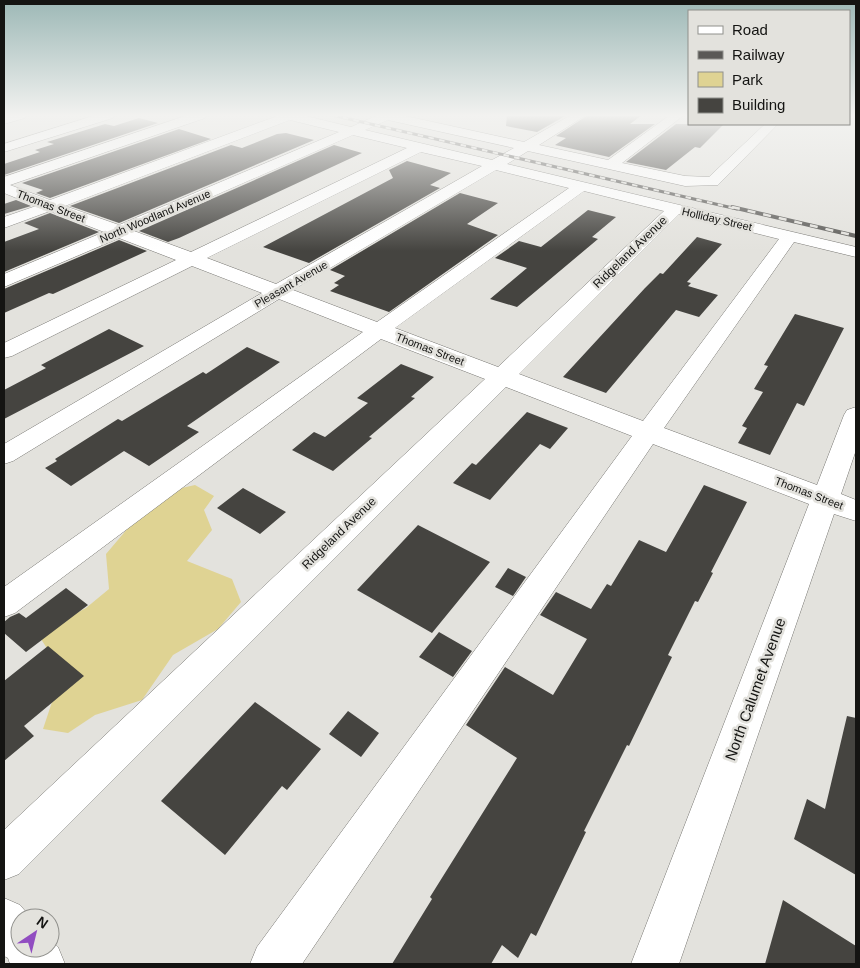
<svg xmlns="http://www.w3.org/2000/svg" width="860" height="968" font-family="Arial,sans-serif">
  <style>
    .green { fill: #dfd393 }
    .building { fill: #454440 }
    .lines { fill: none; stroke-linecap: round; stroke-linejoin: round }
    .minor-casing { stroke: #777672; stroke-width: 1 }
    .minor { fill: #fff; fill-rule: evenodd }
    .rail-far1-casing { stroke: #5a5956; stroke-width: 3 }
    .rail-casing { stroke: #5a5956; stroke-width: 4 }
    .rail-far1 { stroke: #e3e2dd; stroke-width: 2; stroke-dasharray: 5.5; stroke-linecap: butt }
    .rail { stroke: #e3e2dd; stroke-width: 2.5; stroke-dasharray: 8; stroke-linecap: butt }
    .labels { text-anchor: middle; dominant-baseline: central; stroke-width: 5; stroke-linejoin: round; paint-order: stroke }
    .far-street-label { font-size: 11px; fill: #141412; stroke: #e3e2dd }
    .street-label { font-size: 12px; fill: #141412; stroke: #e3e2dd }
    .near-street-label { font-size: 15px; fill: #141412; stroke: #e3e2dd }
  </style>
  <rect width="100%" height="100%" fill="#e3e2dd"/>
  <path class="green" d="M195,485L214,496L204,510L212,530L187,561L232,579L241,602L218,629L173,655L142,700L95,715L68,733L43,729L62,672L41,639L48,628L86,608L109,589L106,554L140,514L173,490Z"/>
  <path class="building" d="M507,115H567L537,132L506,126Z
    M588,115H642L630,124H655L609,157L555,145L566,138L556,136Z
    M139,118L158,123L4,175V164L40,152L35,150L54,144L47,142L105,124L114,126Z
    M676,124H724L700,148L695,147L666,170L626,162Z
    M179,129L211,139L50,198L36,193L43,190L22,183Z
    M286,133L314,140L119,223L70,206L231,145L242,148L277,134Z
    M334,145L362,153L179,238L168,242L139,231Z
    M407,161L451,173L430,185L440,188L309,263L263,247L393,178L389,170Z
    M460,193L498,203L467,224L498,235L389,312L330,291L339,285L334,283L345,276L330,270Z
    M16,200L31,206L4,214V204Z
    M588,210L616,217L592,237L598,239L517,307L490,299L527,268L495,258L519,241L541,247Z
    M50,213L99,232L4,272V242L39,229L24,223Z
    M697,237L722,244L687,282L691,283L688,286L718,295L699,317L676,310L606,393L563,377L645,288L660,273L663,274Z
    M119,240L147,251L53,294L49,293L4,313V289Z
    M795,314L844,328L804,406L797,403L770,455L738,443L747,428L742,426L763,392L754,389L768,366L764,365Z
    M109,329L144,346L4,419V390L46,368L41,365Z
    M247,347L280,362L187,426L199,432L149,466L124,451L71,486L45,468L57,461L55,459L118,419L122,421L203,372L206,374Z
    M401,364L434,377L411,397L415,398L369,437L372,438L333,471L292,450L314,432L325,437L368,403L357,398Z
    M527,412L568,428L550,449L540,444L490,500L453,483L472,463L476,465Z
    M704,485L747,502L711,572L713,573L698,602L695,601L668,655L672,657L629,746L627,745L584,831L586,832L536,936L531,933L518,958L502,945L491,964H392L432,899L430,897L517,758L466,725L505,667L553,695L587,639L540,615L556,592L591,609L607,584L611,586L639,540L666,552Z
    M243,488L286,512L260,534L217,508Z
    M418,525L490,562L432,633L357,590Z
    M508,568L526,577L513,596L495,587Z
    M66,588L88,605L26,652L4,633V622L10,617L19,613L26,618Z
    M439,632L472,651L453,677L419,657Z
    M48,646L84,676L24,726L34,736L4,761V681Z
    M255,702L321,749L287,790L282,786L225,855L161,801Z
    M348,711L379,733L361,757L329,734Z
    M847,716L856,718V875L794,839L807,799L825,809Z
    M783,900L856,946V964H765Z"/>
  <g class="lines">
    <g class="minor-casing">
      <path id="minor" d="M7,115H27L25,118L4,124V116Z
        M96,115H115L113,118L4,152V144Z
        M188,115H207L205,118L10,185L50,200L280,115H302L351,127L378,115H401L524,142L571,115H586L539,145L608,160L670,115H684L622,163L685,176L709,177L765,124H778L718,185L685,186L528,151L507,164L856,247V257L794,242L664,428L817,485L844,415L847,410L856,407V450L841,494L856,500V521L834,514L679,964H631L809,504L653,444L302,964H250L257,947L632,436L506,387L19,874L4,880V830L485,379L381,339L15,613L4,617V587L363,332L279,299L13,461L4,464V444L262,293L192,266L12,356L4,358V343L176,260L119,238L4,287V274L104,232L50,211L4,228V217L36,206L4,193V177ZM290,120L339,132L119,225L65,206ZM388,120L514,148L492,160L365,130ZM353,135L407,148L191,252L134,231ZM421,152L482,166L276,284L207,258ZM496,170L569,188L377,322L293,290ZM584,191L664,211L498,367L395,328ZM679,214L779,239L643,421L519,374Z
        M4,898L20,905L31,918H20V948H50V939L58,947L65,964H10L8,958L4,956Z"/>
    </g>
    <use href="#minor" class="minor"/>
    <g class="rail-far1-casing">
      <path id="rail-far1" d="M332,115L737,209"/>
    </g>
    <g class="rail-casing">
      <path id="rail" d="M732,207L856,236"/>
    </g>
    <use href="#rail-far1" class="rail-far1"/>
    <use href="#rail" class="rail"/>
  </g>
  <linearGradient id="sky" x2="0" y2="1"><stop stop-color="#9db8b6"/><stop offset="0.46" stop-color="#f2f2f0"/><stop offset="1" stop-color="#f2f2f0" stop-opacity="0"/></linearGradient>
  <rect width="860" height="251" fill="url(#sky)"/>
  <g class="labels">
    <g class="far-street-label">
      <text transform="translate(51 206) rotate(21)">Thomas Street</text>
      <text transform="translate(155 216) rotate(-23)">North Woodland Avenue</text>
      <text transform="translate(717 219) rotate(13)">Holliday Street</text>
      <text transform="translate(291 284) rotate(-30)">Pleasant Avenue</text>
      <text transform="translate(430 349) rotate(21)">Thomas Street</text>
      <text transform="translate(809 493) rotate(21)">Thomas Street</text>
    </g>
    <g class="street-label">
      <text transform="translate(630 252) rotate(-44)">Ridgeland Avenue</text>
      <text transform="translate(339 533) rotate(-44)">Ridgeland Avenue</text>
    </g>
    <g class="near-street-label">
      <text transform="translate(755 689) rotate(-70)">North Calumet Avenue</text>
    </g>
  </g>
  <rect width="860" height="968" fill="none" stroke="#141412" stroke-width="10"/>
  <rect x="688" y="10" width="162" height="115" fill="#e3e2dd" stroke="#90908c"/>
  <rect x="698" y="26" width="25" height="8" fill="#ffffff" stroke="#90908c"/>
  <text x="732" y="35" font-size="15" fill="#141412">Road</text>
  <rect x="698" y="51" width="25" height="8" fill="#5a5956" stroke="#90908c"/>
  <text x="732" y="60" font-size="15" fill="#141412">Railway</text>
  <rect x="698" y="72" width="25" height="15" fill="#dfd393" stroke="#90908c"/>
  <text x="732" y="85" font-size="15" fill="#141412">Park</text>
  <rect x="698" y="98" width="25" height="15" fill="#454440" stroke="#90908c"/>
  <text x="732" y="110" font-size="15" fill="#141412">Building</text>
  <g transform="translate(35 933) rotate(35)"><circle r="24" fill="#e3e2dd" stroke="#90908c"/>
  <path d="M0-4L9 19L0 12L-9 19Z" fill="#914dc1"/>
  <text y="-8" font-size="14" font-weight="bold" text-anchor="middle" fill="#141412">N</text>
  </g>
</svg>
